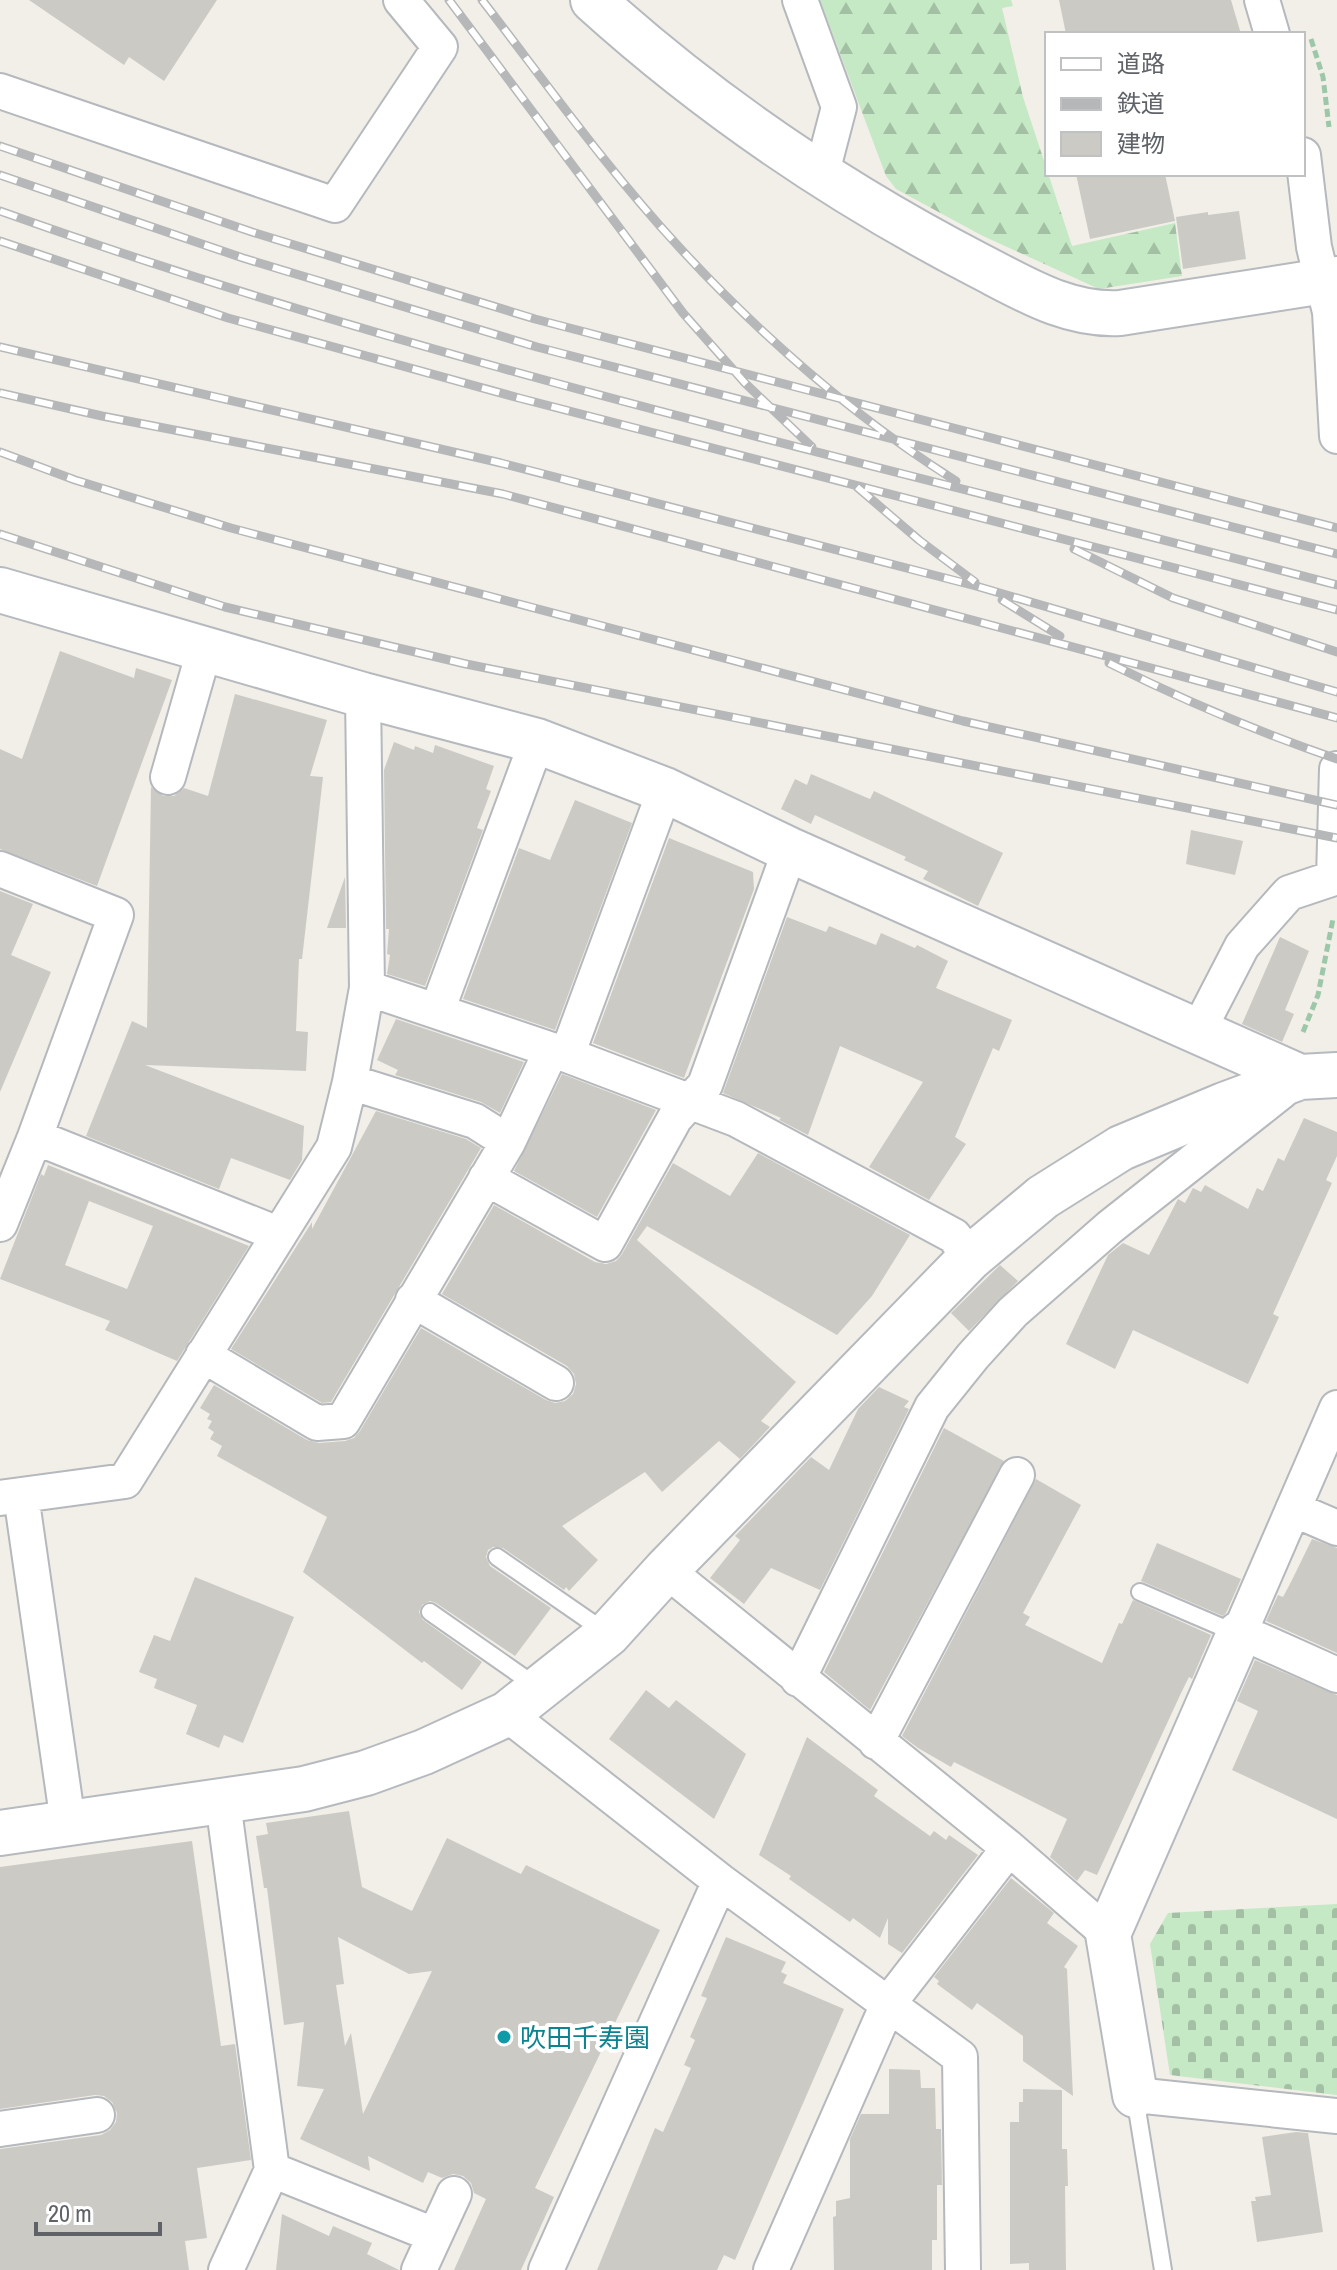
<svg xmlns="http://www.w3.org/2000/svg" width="1337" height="2270" font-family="'Archivo Narrow','Noto Sans JP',sans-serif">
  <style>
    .forest { fill: url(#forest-firs) }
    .cemetery { fill: url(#cemetery-stones) }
    .building { fill: #cccac5; fill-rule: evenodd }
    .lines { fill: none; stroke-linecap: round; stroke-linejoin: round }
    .lane-casing { stroke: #b5b8bc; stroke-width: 20 }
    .street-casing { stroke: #b5b8bc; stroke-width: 38 }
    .secondary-casing { stroke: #b6babf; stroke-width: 48 }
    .path { stroke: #9cc7a9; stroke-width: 5; stroke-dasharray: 8 4; stroke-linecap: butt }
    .lane { stroke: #fff; stroke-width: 16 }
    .street { stroke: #fff; stroke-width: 34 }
    .secondary { stroke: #fff; stroke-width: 44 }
    .rail-casing { stroke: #b6b7b8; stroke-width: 9 }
    .rail { stroke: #fff; stroke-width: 6; stroke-dasharray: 18; stroke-linecap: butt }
    .culture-dot { fill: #0f9aa8; stroke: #fff; stroke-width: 3 }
    .labels { text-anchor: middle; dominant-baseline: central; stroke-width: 8; stroke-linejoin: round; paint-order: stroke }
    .culture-label { font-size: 26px; fill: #0d838f; stroke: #fff; text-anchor: start }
  </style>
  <defs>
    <pattern id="forest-firs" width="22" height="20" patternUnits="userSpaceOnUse" patternTransform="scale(2)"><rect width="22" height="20" fill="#c5e8c5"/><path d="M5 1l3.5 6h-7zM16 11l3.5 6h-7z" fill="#a3c0a4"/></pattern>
    <pattern id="cemetery-stones" width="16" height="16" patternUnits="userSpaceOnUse" patternTransform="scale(2)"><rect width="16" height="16" fill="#c5e8c5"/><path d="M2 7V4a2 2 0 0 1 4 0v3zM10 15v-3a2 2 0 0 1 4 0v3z" fill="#a3c0a4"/></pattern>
  </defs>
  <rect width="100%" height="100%" fill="#f1efe8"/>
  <path class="forest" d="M820,0H1011L1013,6L1002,8L1023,97L1072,246L1175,223L1182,276L1099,289L981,235L896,189L886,176Z"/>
  <path class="cemetery" d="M1337,1904V2095L1170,2075L1150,1944L1168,1913Z"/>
  <path class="building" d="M29,0H217L164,81L129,57L124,65Z
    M1059,0H1231L1241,34H1066Z
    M1076,174H1165L1175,221L1090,239Z
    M1239,211L1246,259L1183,269L1176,217L1208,212V215Z
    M60,651L134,678L136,668L172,680L97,886L0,849V749L22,759Z
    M235,694L327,720L310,776L323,777L302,959H299L296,1031L308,1032L306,1071L145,1065L304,1126L302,1160L290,1180L231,1158L219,1189L86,1136L132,1021L147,1028L151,787L163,796H174L184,788L208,796Z
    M394,742L414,750L415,746L433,753L435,745L494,766L486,789L491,791L477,828L483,830L425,986L387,974L390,955L387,954L389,929H386L384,770Z
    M811,774L870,799L874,791L1003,853L978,906L923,879L928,871L904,860L906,857L815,815L811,824L781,809L795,779L807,785Z
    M575,800L632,823L555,1030L463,999L519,848L550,860Z
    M1191,830L1243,841L1235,875L1186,864Z
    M669,838L753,872L754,889L684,1078L593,1043Z
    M345,877L346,928H327Z
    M0,891L33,904L11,955L51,972L0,1092Z
    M787,917L826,932L829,926L876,945L881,933L915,948L917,945L948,961L936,988L1012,1020L999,1051L993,1048L955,1137L966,1144L929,1200L869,1167L923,1082L840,1046L808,1135L779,1120L781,1118L723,1093Z
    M1280,937L1309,951L1285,1010L1294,1014L1282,1042L1242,1024Z
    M396,1019L524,1062L500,1113L481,1102L395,1075L398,1070L377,1060Z
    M562,1074L656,1110L597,1217L514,1171Z
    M376,1111L466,1139L481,1148L331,1402L322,1403L231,1349L312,1222V1229Z
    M1304,1118L1337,1132V1156L1326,1180L1332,1183L1273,1314L1279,1317L1248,1384L1133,1330L1115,1369L1066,1344L1108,1255L1123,1243L1149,1255L1178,1199L1185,1203L1193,1188L1201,1192L1205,1185L1248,1209L1257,1188L1263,1191L1278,1158L1284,1161Z
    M758,1153L910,1235L872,1296L837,1335L647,1226L637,1240L796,1382L761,1421L770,1427L740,1459L719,1441L662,1492L645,1472L562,1526L598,1560L569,1591L566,1587L564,1590L503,1548L493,1547L488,1550L486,1557L490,1566L551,1608L515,1656L436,1603L430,1601L422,1605L419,1612L423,1620L482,1662L462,1690L424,1661L422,1663L303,1572L327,1517L217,1456L222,1446L210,1439L214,1432L208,1428L212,1421L207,1419L210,1414L200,1408L214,1385L307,1440L319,1443L345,1441L354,1438L360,1431L421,1328L546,1400L555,1403L565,1401L573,1394L576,1384L574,1374L567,1366L442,1294L494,1205L595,1262L606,1264L616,1261L622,1254L673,1163L730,1196Z
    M48,1165L249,1246L177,1361L105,1330L110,1321L0,1279L41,1174L44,1176ZM89,1201L153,1226L127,1289L65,1265Z
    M1000,1265L1018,1281L969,1331L951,1313Z
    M879,1387L909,1401L904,1407L909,1409L820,1590L771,1568L744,1604L710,1578L740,1540L735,1536L811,1457L829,1470L858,1409Z
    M944,1428L1004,1461L870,1710L824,1672Z
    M1036,1479L1081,1505L1023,1613L1030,1617L1025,1625L1102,1663L1119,1623L1122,1624L1133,1600L1211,1635L1192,1679L1189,1677L1182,1691L1097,1875L1085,1870L1077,1881L1050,1857L1067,1819L954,1762L951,1767L918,1748L902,1736Z
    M1312,1539L1337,1548V1653L1266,1621L1278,1595L1283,1597L1291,1582Z
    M1157,1543L1241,1579L1226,1613L1223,1616L1141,1581Z
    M195,1577L294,1617L243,1743L224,1735L219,1748L186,1734L197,1705L154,1688L157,1679L139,1672L154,1635L170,1641Z
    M1255,1660L1337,1695V1819L1232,1770L1258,1711L1237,1701Z
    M646,1690L669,1708L676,1700L746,1754L714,1819L609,1739Z
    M807,1737L878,1790L874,1796L930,1836L934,1831L946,1840L949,1835L978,1855L902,1953L888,1944V1918L880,1938L853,1918L850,1922L789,1879L791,1876L759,1855Z
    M349,1811L362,1887L412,1911L447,1838L521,1874L526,1865L660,1930L535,2188L554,2197L521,2270H454L486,2199L474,2193L471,2183L463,2176L453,2174L442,2178L428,2172L423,2183L368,2156L370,2171L300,2139L324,2089L297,2086L304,2022L284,2025L267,1888H264L256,1836L268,1834L266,1823ZM338,1937L409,1974L432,1971L363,2114L351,2033L345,2046L336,1985L344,1984Z
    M192,1841L221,2046L235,2044L251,2160L197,2168L207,2238L185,2241L189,2270H0V2149L101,2135L110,2130L116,2122L117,2113L112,2102L104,2096L95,2095L0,2109V1867Z
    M1011,1878L1054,1913L1047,1923L1078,1946L1064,1967L1067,1969L1073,2096L1023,2061V2036L977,2003L972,2010L937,1984L939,1981L934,1977Z
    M726,1937L786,1962L781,1972L787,1975L783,1983L844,2009L735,2260L724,2255L717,2270H597L655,2128L663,2132L691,2068L684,2065L695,2040L690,2037L707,1998L701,1996Z
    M889,2069L920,2070L921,2088H935L936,2129H941L942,2185H937V2240H932V2270H834L833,2217L836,2216V2201L850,2198V2139L861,2114H889Z
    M1023,2089L1062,2090V2149H1067L1068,2186H1065L1066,2270H1029V2263L1010,2264V2122H1019V2102H1023Z
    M1296,2132L1308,2133L1323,2232L1257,2242L1251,2201H1256L1255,2197L1271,2195L1262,2137Z
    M282,2214L329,2236L333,2226L372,2243L367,2254L399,2270H276Z"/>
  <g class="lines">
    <g class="lane-casing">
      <path id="lane" d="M497,1557L604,1631
        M1140,1592L1238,1634
        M430,1612L536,1686
        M1135,2097L1163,2270"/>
    </g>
    <g class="street-casing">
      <path id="street" d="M800,0L839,107L821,176
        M1262,0L1272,34
        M0,91L335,205L440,47L401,0
        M1303,155L1314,247L1330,312L1337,436
        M168,777L204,651
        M0,869L116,915L35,1137L0,1224
        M367,988L567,1055L736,1119L954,1236L970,1258
        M437,1011L537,741
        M1197,1033L1242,946L1289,893L1334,878L1337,769
        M567,1055L665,790
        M350,1082L475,1121L508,1142
        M35,1137L278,1234
        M486,1178L605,1244L675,1118L705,1085L790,850
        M413,1300L556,1383
        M203,1355L317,1423L343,1421L508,1142L551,1051
        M1337,1408L1239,1634L1259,1640L1337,1675
        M21,1495L68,1823
        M0,1498L125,1481L334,1147L350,1082L367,988L363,695
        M1293,1509L1337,1528
        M666,1570L1009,1848L1108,1934
        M798,1679L932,1407L973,1356L1013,1312L1110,1227L1282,1091
        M507,1714L720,1881L960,2057L963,2270
        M876,1742L1017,1475
        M223,1802L272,2170L226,2270
        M1135,2095L1337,2116
        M0,2129L97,2115
        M272,2170L434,2235
        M419,2270L454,2194
        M546,2270L720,1881
        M771,2270L888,2004L1009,1848"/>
    </g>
    <g class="secondary-casing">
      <path id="secondary" d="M593,0C709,105 839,193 978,265C1023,288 1067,316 1120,313L1337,279
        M0,590L363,695L537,741L665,790L790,850L1300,1077
        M0,1833L304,1789L366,1773L424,1752L507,1714L608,1634L666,1570L970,1258L1043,1197L1121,1148L1224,1105L1300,1077L1337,1075
        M1135,2095L1108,1934L1239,1634"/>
    </g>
    <path class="path" d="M1311,39L1323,77L1329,127
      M1303,1032L1318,995L1333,919"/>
    <use href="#lane" class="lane"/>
    <use href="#street" class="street"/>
    <use href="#secondary" class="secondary"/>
    <g class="rail-casing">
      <path id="rail" d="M449,0L683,313L745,383L812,447
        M482,0C546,83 607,169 679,247C760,335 854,417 956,481
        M0,146L252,232L535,319L1337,528
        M0,175L243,258L537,347L1337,554
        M0,211C436,367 890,467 1337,585
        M0,241L228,318L519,398L1337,610
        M0,347L501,463L976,586L1337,692
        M0,393L102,416L503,494L1337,718
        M0,452L75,480L231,528L963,721L1337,805
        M857,487L919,540L975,582
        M0,534L225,607L466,664L1337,838
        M1074,549L1173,598L1337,652
        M1002,600L1060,636
        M1109,663C1183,700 1258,732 1337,759"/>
    </g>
    <use href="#rail" class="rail"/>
  </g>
  <circle class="culture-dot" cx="504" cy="2037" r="8"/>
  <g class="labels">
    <g class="culture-label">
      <text x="520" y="2037">吹田千寿園</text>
    </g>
  </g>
  <rect x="1045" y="32" width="260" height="144" fill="#ffffff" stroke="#bfc1c3" stroke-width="2"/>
  <rect x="1061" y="58" width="40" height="12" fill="#ffffff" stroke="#bfc1c3" stroke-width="2"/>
  <text x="1117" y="72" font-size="24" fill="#5f6368">道路</text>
  <rect x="1061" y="98" width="40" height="12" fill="#b6b7b8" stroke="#bfc1c3" stroke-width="2"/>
  <text x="1117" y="112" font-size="24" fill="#5f6368">鉄道</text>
  <rect x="1061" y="132" width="40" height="24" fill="#cccac5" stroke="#bfc1c3" stroke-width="2"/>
  <text x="1117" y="152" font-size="24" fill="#5f6368">建物</text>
  <path d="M36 2222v12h124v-12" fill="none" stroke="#5f6368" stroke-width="4"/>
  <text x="48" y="2222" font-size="24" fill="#5f6368" stroke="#ffffff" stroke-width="6" paint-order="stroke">20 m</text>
</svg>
